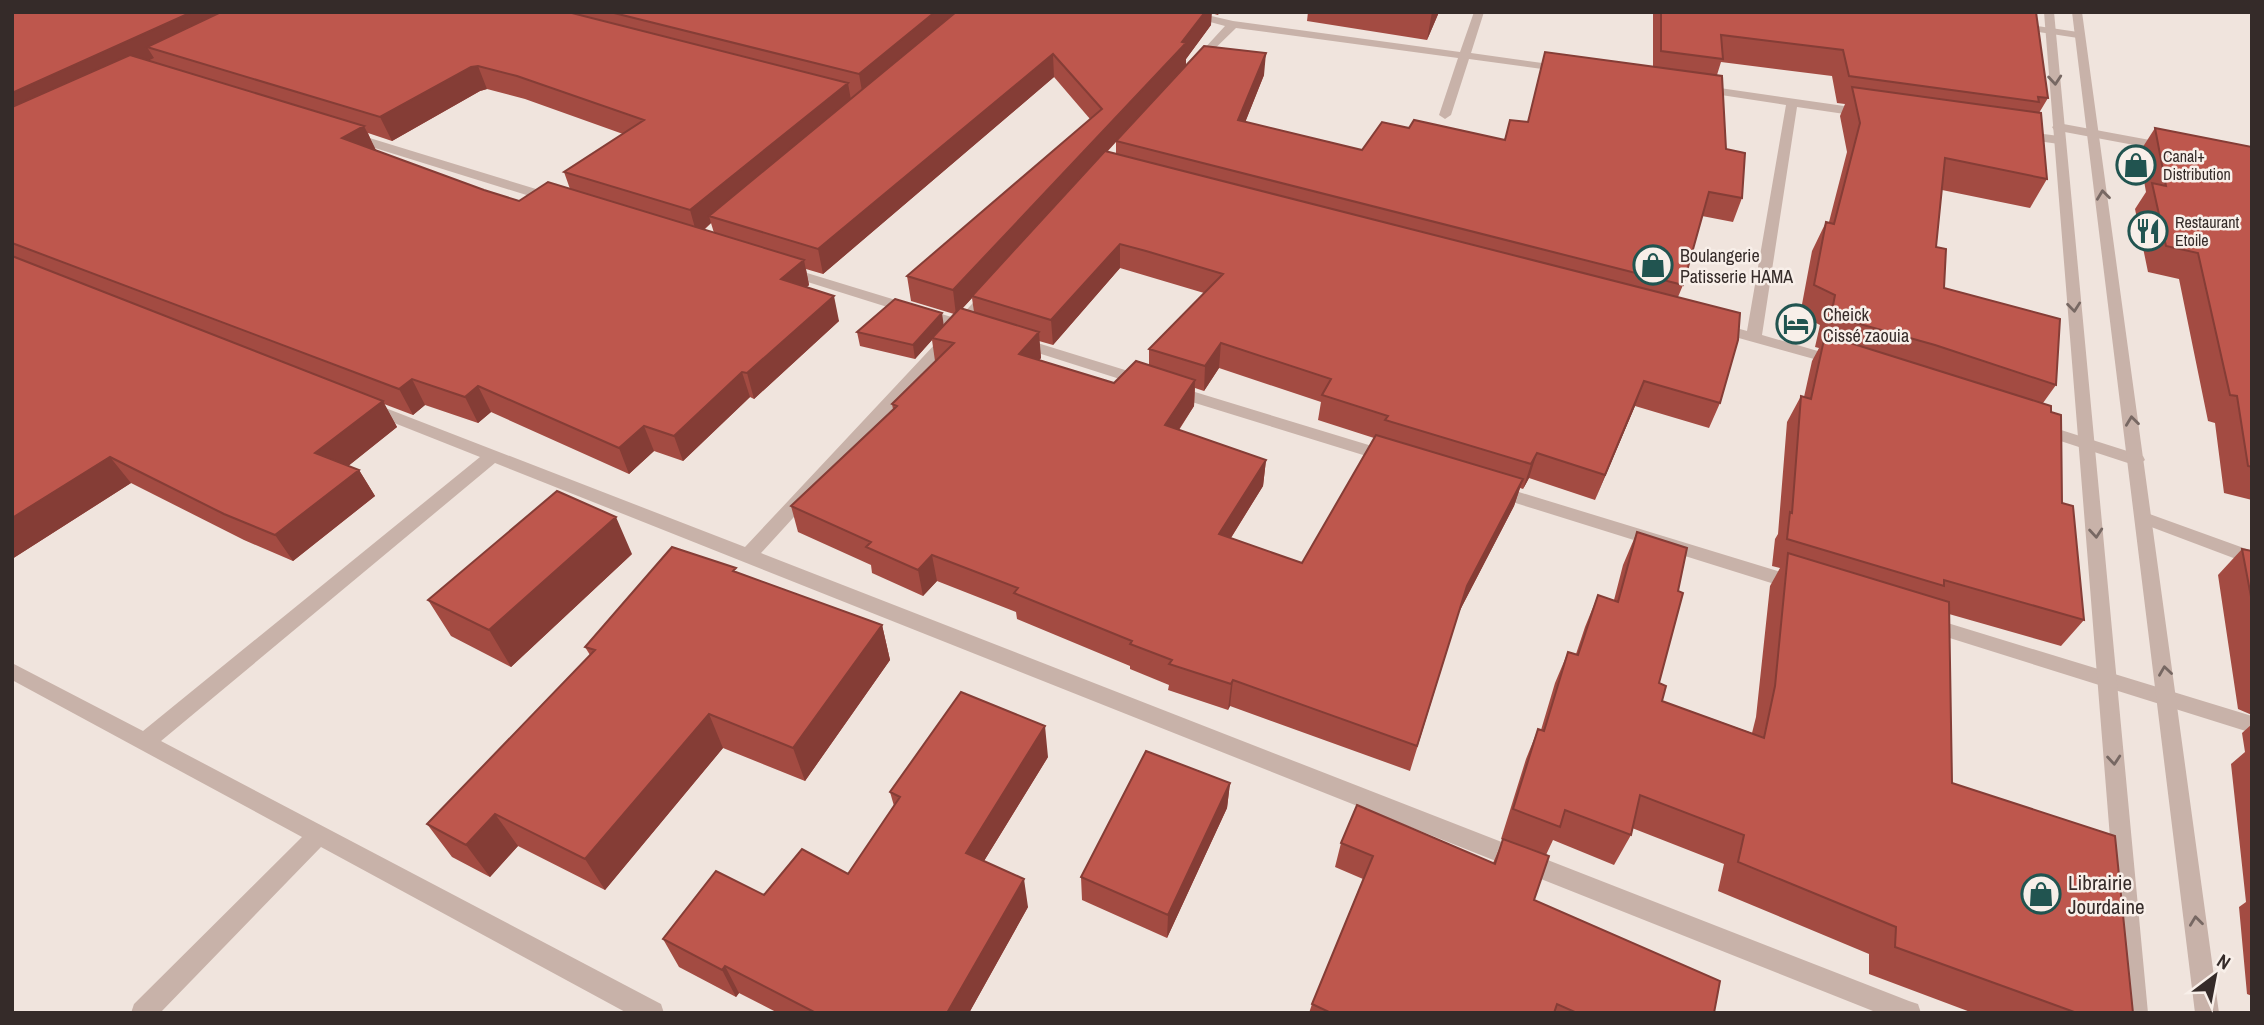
<svg xmlns="http://www.w3.org/2000/svg" width="2264" height="1025" font-family="'Archivo Narrow',sans-serif">
  <style>
    .lines { fill: none; stroke-linecap: round; stroke-linejoin: round }
    .minor { fill: #c8b2a9; fill-rule: evenodd }
    .tertiary { fill: #c8b2a9; fill-rule: evenodd }
    .wall { fill: #a34b42; fill-rule: evenodd }
    .shaded-wall { fill: #853d36 }
    .building { fill: #be574d; stroke: #853d36; stroke-width: 2 }
    .oneway { stroke: #776863 }
    .labels { text-anchor: middle; dominant-baseline: central; stroke-width: 5; stroke-linejoin: round; paint-order: stroke }
    .far-poi-label { font-size: 16px; fill: #352b29; stroke: #f8efe9; text-anchor: start }
    .poi-label { font-size: 18px; fill: #352b29; stroke: #f8efe9; text-anchor: start }
    .near-poi-label { font-size: 21px; fill: #352b29; stroke: #f8efe9; text-anchor: start }
  </style>
  <rect width="100%" height="100%" fill="#f0e4dd"/>
  <g class="lines">
    <path class="minor" d="M1173,12H1194L1233,21L1460,52L1474,12H1484L1471,53L1564,66L1570,69L1564,72L1469,59L1451,115L1445,119L1439,115L1458,58L1236,28L1196,67L1190,64L1192,62L1225,26Z
      M2017,23L2078,32L2084,35L2078,38L2013,28L2012,26Z
      M1699,85L1865,109L1871,113L1865,117L1797,107L1762,335L1842,358L1845,361L1842,364H1832L1710,330L1708,327L1715,322L1747,331L1786,105L1695,91V87Z
      M2058,123L2166,143L2172,147L2166,151L2054,130L2052,127Z
      M2021,131L2059,136L2065,140L2059,144L2017,138V132Z
      M350,132L559,196L561,199L554,203L549,202L346,139L344,136Z
      M784,266L958,319L985,290L990,289L997,293L971,323L975,327L973,330L964,331L761,553L1909,1001L1918,1004L1921,1013H1878L495,463L161,741L661,1004L664,1013H627L321,847L160,1013H131L134,1004L302,837L12,680V663L143,731L480,457L364,411L362,407L370,402L745,547L951,327L779,273L777,270Z
      M1018,337L1151,378L1153,382L1145,387L1013,345L1010,342Z
      M1172,385L1395,453L1397,457L1389,463L1166,394L1164,390Z
      M2039,423L2143,456L2145,460L2137,466L2033,432L2031,428L2033,424Z
      M1496,485L1804,579L1806,584L1804,589L1797,591L1490,495L1487,491Z
      M2144,512L2252,551V565L2138,522L2135,518Z
      M1928,617L2252,716V733L1921,629L1918,624L1921,619Z"/>
    <path class="tertiary" d="M2044,12H2054L2148,1013H2124Z
      M2072,12H2082L2219,1013H2195Z"/>
  </g>
  <path class="wall" d="M12,12H1220L1218,15L1211,13V25L1186,59V66L1264,75L1245,122L1362,150L1409,128L1505,140L1528,122L1653,66V12H2036L2048,98L2039,113L2047,179L2030,208L1942,190L1936,247L1944,288L2056,385L2043,403L2051,412L2062,503L2084,620L2061,646L1949,614L1952,783L2133,1013H1973L1869,974V954L1718,891L1724,864L1632,828L1631,835L1614,865L1553,840L1546,855L1534,900L1714,1013H1309L1312,1004L1363,879L1335,867L1341,843L1493,863L1503,840L1501,839L1526,759L1538,729L1541,730L1555,683L1568,652L1576,654L1585,627L1598,595L1614,600L1623,565L1637,532L1659,683L1662,701L1752,733L1756,717L1770,586L1780,568L1772,566L1775,539L1778,534L1787,422L1801,396L1804,397L1812,361L1819,348L1815,347L1820,325L1800,315L1812,251L1826,222H1829L1847,152L1840,116L1845,104L1837,103L1832,76L1721,62L1717,75L1726,149L1742,198L1733,222L1702,216L1683,285L1678,297L1720,403L1709,428L1635,406L1595,500L1529,478L1523,489L1520,488L1514,506L1459,612L1410,771L1230,706L1228,710L1168,690L1169,685L1130,669V666L1017,619L1016,612L937,581L923,596L872,573L871,565L798,532L791,506L893,409L892,404L935,361L932,340L915,359L860,346L857,332L944,325L954,314L911,301L907,276L1090,119L1054,77L823,274L806,269L809,285L807,287L839,321L754,399L750,397L683,461L654,451L629,474L491,412L478,423L425,405L413,415L384,404L397,427L348,466L359,470L375,496L293,561L244,540L131,483L12,559ZM487,89L525,99L623,134L564,172L570,189L519,201L484,190L375,150L368,133L392,141L480,91ZM1116,142V154L1107,152ZM711,223L714,233L704,230ZM1120,268L1204,293L1149,349V365L1114,383L1039,360L1041,358L1039,341L1053,345ZM972,298L974,312L962,309ZM1219,368L1321,402L1318,420L1374,438L1302,563L1231,538L1263,486L1266,460L1179,430L1194,406L1195,388L1204,391Z
    M1308,12H1439L1427,40L1307,21Z
    M2155,128L2252,147V500L2224,493L2215,423L2208,421L2179,279L2148,272L2135,209L2146,192L2139,153Z
    M2242,549L2252,551V715L2238,709L2218,575Z
    M632,554L511,667L451,636L428,600Z
    M737,573L882,625L890,660L805,781L723,748L605,890L518,846L490,877L452,857L427,824L590,655L585,647Z
    M2252,724V996L2247,994L2239,907L2246,902L2231,764L2245,752L2242,733Z
    M1048,757L984,861L1028,907L969,1013H778L739,993L736,997L679,967L663,939L764,895L848,874L894,806L890,792Z
    M1230,783L1227,808L1167,938L1082,900L1081,877Z"/>
  <path class="shaded-wall" d="M192,12H253L147,47L154,58L12,124V93Z
    M935,12H965L863,97L859,74Z
    M1205,12H1212L1211,25L1186,59V66L973,296H972V298L956,315L953,290L1182,42Z
    M1432,12H1439L1427,40Z
    M1266,53L1264,75L1237,143L1238,120Z
    M1053,54L1054,77L823,274L818,249Z
    M478,66L487,89L480,91L392,141L380,117L471,67Z
    M848,83L852,106L709,216L711,223L697,235L690,210Z
    M364,126L376,150L354,162L342,138Z
    M1120,244V268L1053,345L1051,320Z
    M804,260L809,285L787,304L781,279Z
    M834,296L839,321L754,399L747,373Z
    M942,313L944,327L932,338V340L915,359L913,345Z
    M1039,332L1041,358L1021,380L1019,354Z
    M1221,343L1219,368L1204,391L1205,366Z
    M742,372L750,397L683,461L674,436Z
    M412,379L425,405L413,415L399,389Z
    M1195,380L1194,406L1164,452L1165,425Z
    M1644,381L1635,406L1595,500L1605,475Z
    M478,386L491,412L478,423L465,397Z
    M383,401L397,427L332,479L315,453Z
    M644,426L654,451L629,474L619,448Z
    M1537,453L1529,478L1523,489L1531,464Z
    M110,457L131,483L12,559V518Z
    M1266,460L1263,486L1217,560L1219,534Z
    M359,470L375,496L293,561L275,535Z
    M1523,479L1514,506L1459,612L1410,771L1467,586Z
    M616,517L632,554L511,667L489,630Z
    M932,555L937,581L923,596L918,570Z
    M882,625L890,660L805,781L793,748Z
    M1233,680L1230,706L1228,710L1231,684Z
    M709,714L723,748L605,890L585,859Z
    M1045,726L1048,757L971,882L966,853Z
    M1230,783L1227,808L1167,938L1168,915Z
    M495,814L518,846L490,877L466,845Z
    M1024,879L1028,907L969,1013H947Z
    M725,966L739,993L736,997L722,970Z"/>
  <path class="building" d="M12,12H192L12,93Z
    M221,12H568L848,83L690,210L564,172L644,120L517,76L478,66L471,67L380,117L147,47Z
    M610,12H935L859,74Z
    M956,12H1205L1182,42L1186,43L953,290L907,276L1102,109L1053,54L818,249L709,216Z
    M1661,12H2036L2048,98L2038,97L2039,102L1849,76L1843,50L1721,35L1723,59L1661,51Z
    M1204,46L1266,53L1238,120L1362,150L1382,122L1409,128L1414,120L1505,140L1510,120L1528,122L1545,52L1722,76L1726,149L1745,153L1742,198L1709,192L1683,285L1116,141Z
    M130,55L364,126L342,138L484,190L519,201L548,182L804,260L781,279L834,296L747,373L742,372L674,436L644,426L619,448L478,386L465,397L412,379L399,389L12,243V107Z
    M1852,87L2041,113L2047,179L1945,158L1936,247L1946,249L1944,288L2060,319L2056,385L1935,345L1831,316L1835,295L1814,285L1826,222L1834,224L1860,123Z
    M2155,128L2252,147V467L2248,466L2237,396L2230,395L2198,253L2166,246L2152,183L2166,186Z
    M1105,151L1740,313L1738,340L1720,403L1644,381L1605,475L1537,453L1531,464L1385,420L1388,416L1322,395L1331,379L1221,343L1205,366L1149,349L1223,274L1146,251L1120,244L1051,320L972,296Z
    M12,256L383,401L315,453L359,470L275,535L224,514L110,457L12,518Z
    M895,299L942,313L913,345L857,332Z
    M960,308L1039,332L1019,354L1114,383L1136,361L1195,380L1165,425L1266,460L1219,534L1302,563L1376,435L1523,479L1467,586L1417,746L1233,680L1231,684L1169,664L1172,660L1130,644L1132,641L1014,593L1018,588L932,555L918,570L866,547L871,542L791,506L897,406L892,404L954,343L932,338Z
    M1825,335L2051,406V412L2061,415L2062,503L2073,506L2084,620L1944,580V586L1787,539L1790,512L1792,513L1801,396L1811,399Z
    M557,491L616,517L489,630L428,600Z
    M1637,532L1687,548L1678,591L1683,593L1659,683L1666,686L1662,701L1764,738L1775,686L1788,553L1949,602L1952,783L2115,836L2133,1013H2077L1895,947L1896,927L1738,862L1744,835L1640,795L1631,835L1565,810L1560,827L1513,809L1538,729L1544,731L1568,652L1578,655L1598,595L1618,602Z
    M672,547L736,568L733,571L882,625L793,748L709,714L585,859L495,814L466,845L427,824L595,650L585,647Z
    M2242,549L2252,551V602Z
    M961,692L1045,726L966,853L1024,879L947,1013H816L725,966L722,970L663,939L716,871L764,895L802,849L848,874L900,797L890,792Z
    M1146,751L1230,783L1168,915L1081,877Z
    M1357,805L1495,864L1503,839L1549,856L1534,900L1720,981L1714,1013H1577L1557,1004L1554,1013H1331L1312,1004L1373,856L1341,843Z"/>
  <defs><path id="oneway-chevron" d="M-2-3.5L2.5 0L-2 3.5" fill="none" stroke-width="1.6" stroke-linecap="round" stroke-linejoin="round" transform="scale(1.75)"/></defs>
  <g class="oneway">
    <use href="#oneway-chevron" transform="translate(2055 80) rotate(85)"/>
    <use href="#oneway-chevron" transform="translate(2103 195) rotate(-97)"/>
    <use href="#oneway-chevron" transform="translate(2074 307) rotate(84)"/>
    <use href="#oneway-chevron" transform="translate(2132 421) rotate(-97)"/>
    <use href="#oneway-chevron" transform="translate(2096 533) rotate(85)"/>
    <use href="#oneway-chevron" transform="translate(2165 671) rotate(-98)"/>
    <use href="#oneway-chevron" transform="translate(2114 760) rotate(85)"/>
    <use href="#oneway-chevron" transform="translate(2196 921) rotate(-97)"/>
  </g>
  <defs>
    <g id="shop-ring" transform="scale(2.0125)"><circle r="9.5" fill="#f8efe9" stroke="#215450" stroke-width="1.5"/><path d="M-5-2.5h2.3a2.7 3.5 0 0 1 5.4 0H5L5.5 6h-11ZM-1.5-2.5h3a1.5 2.3 0 0 0-3 0Z" fill="#215450"/></g>
    <g id="restaurant-ring" transform="scale(2.0125)"><circle r="9.5" fill="#f8efe9" stroke="#215450" stroke-width="1.5"/><path d="M-5-6h1v4h1v-4h1v4h1v-4h1v5L-1.5 .5V6h-2V.5L-5-1ZM5-6V6H3V1.5H1.5Q1.5-4 5-6Z" fill="#215450"/></g>
    <g id="hotel-ring" transform="scale(2.0125)"><circle r="9.5" fill="#f8efe9" stroke="#215450" stroke-width="1.5"/><path d="M-6-4.5h1.5V1H6V5H4.5V3h-9V5H-6ZM-4 0a1.8 1.8 0 1 1 3.6 0ZM.5 0V-2.5h3Q6-2.5 6 0Z" fill="#215450"/></g>
  </defs>
  <g fill-rule="evenodd">
    <use href="#shop-ring" x="2136" y="165"/>
    <use href="#restaurant-ring" x="2148" y="231"/>
    <use href="#shop-ring" x="1653" y="265"/>
    <use href="#hotel-ring" x="1796" y="324"/>
    <use href="#shop-ring" x="2041" y="894"/>
  </g>
  <g class="labels">
    <g class="far-poi-label">
      <text x="2163" y="156">Canal+<tspan x="2163" dy="18">Distribution</tspan></text>
      <text x="2175" y="222">Restaurant<tspan x="2175" dy="18">Etoile</tspan></text>
    </g>
    <g class="poi-label">
      <text x="1680" y="255">Boulangerie<tspan x="1680" dy="21">Patisserie HAMA</tspan></text>
      <text x="1823" y="314">Cheick<tspan x="1823" dy="21">Cissé zaouia</tspan></text>
    </g>
    <g class="near-poi-label">
      <text x="2068" y="882">Librairie<tspan x="2068" dy="24">Jourdaine</tspan></text>
    </g>
  </g>
  <rect width="2264" height="1025" fill="none" stroke="#352b29" stroke-width="28"/>
  <g transform="translate(2215 976) rotate(32)" stroke="#f8efe9" stroke-width="5" paint-order="stroke">
  <path d="M0-5L12 26L0 18L-12 26Z" fill="#352b29"/>
  <text y="-10" font-size="19" font-weight="bold" text-anchor="middle" fill="#352b29">N</text>
  </g>
</svg>
